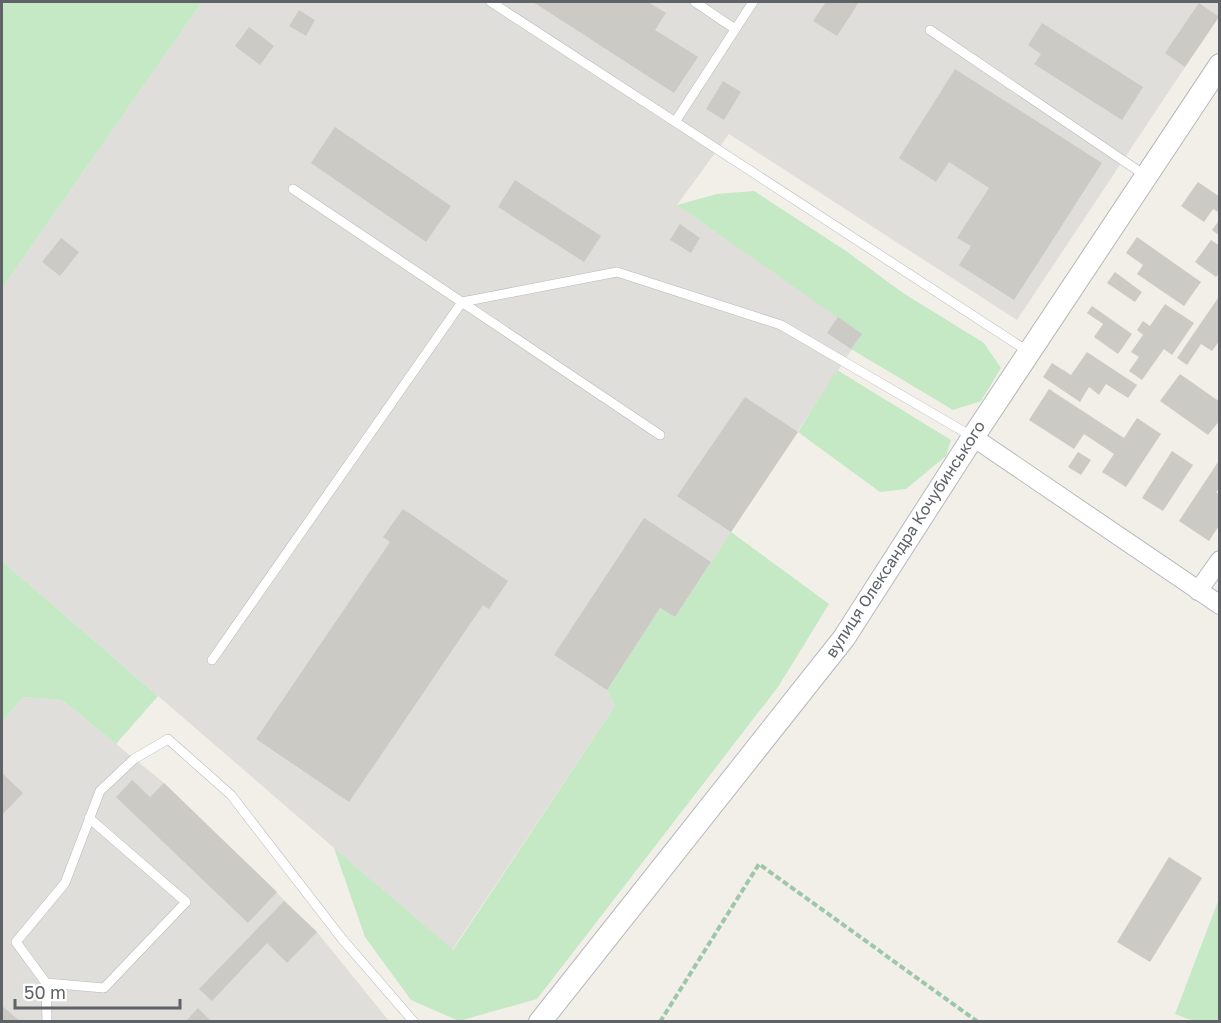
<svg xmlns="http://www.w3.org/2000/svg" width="1221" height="1023" font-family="'Golos Text',sans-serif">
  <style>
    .industrial { fill: #e0deda }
    .green { fill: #c5e8c5 }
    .building { fill: #cccac5 }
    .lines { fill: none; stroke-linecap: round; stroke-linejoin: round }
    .service-casing { stroke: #b5b8bc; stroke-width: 10 }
    .minor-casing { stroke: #b5b8bc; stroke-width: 20 }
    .tertiary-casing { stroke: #b5b8bc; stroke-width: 24 }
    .path { stroke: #9cc7a9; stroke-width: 4; stroke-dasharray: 6 3; stroke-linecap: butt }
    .service { stroke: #fff; stroke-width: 9 }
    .minor { stroke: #fff; stroke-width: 18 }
    .tertiary { stroke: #fff; stroke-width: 22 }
    .labels { text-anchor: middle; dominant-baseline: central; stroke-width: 5; stroke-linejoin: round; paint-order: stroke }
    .street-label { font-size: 16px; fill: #5f6368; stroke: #fff }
  </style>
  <rect width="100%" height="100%" fill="#f1efe8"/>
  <path class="industrial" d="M202,2H1219V16L1017,320L729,134L677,205L862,334L675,617L660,608L607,690L615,706L452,950L2,561V288Z
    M23,697L62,700L164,783L317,932L389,1021L2,1022V723Z"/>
  <path class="green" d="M2,2H202L2,288Z
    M754,191L846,251L903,293L984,343L1001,368L981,401L953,410L851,349L861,334L677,205L717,194Z
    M837,370L951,440L946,456L906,489L880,492L798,432Z
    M731,532L829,604L778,687L537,999L459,1021L411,1000L365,937L334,848L453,950L615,706L607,690L660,608L675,617Z
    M2,561L158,696L116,744L62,700L23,697L2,723Z
    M1219,899V1021H1194L1175,1014Z"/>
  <path class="building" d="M533,2H648L666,13L655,30L698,57L674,93Z
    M826,2H859L837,36L813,21Z
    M1199,3L1219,17L1185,67L1165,53Z
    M299,10L315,20L306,36L289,26Z
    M1042,23L1143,87L1122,120L1034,64L1041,54L1028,45Z
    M249,27L274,46L260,65L235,46Z
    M955,69L1102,163L1014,300L959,265L971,246L957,238L989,188L949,162L936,182L899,158Z
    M723,81L741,92L724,120L706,109Z
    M335,127L451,206L426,242L311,163Z
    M515,180L601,236L584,262L498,207Z
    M1198,182L1220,197V213L1213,209L1204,222L1181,206Z
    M1220,219V236L1212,230Z
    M680,224L700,238L691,253L670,240Z
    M1137,237L1201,282L1184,306L1137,274L1143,265L1126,253Z
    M61,238L79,252L60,276L42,262Z
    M1211,240L1220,246V273L1216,277L1195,262Z
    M1115,272L1142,292L1135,302L1107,283Z
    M1220,295V340L1212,351L1201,344L1187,365L1177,358Z
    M1165,304L1194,323L1172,355L1164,349L1142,380L1129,371L1139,357L1131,352L1143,335L1137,330L1143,321L1150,326Z
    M1092,306L1132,334L1118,354L1094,337L1103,324L1087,313Z
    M838,317L862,334L851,349L827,333Z
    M1087,352L1137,385L1128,398L1106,384L1099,395L1089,387L1080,402L1043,377L1052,363L1071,375Z
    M1180,374L1220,402V420L1208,435L1160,401Z
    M1049,389L1124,438L1137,418L1161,434L1126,487L1102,472L1114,454L1084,434L1074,449L1029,420Z
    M745,397L798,432L731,532L677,496Z
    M1172,451L1193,465L1163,511L1142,498Z
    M1078,452L1091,460L1081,475L1068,467Z
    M1220,459V488L1216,492L1220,494V524L1209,541L1179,521Z
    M403,509L508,581L489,609L483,605L349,802L256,739L390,542L383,537Z
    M644,518L711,562L675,617L660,608L607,690L554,655Z
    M2,773L23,793L2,815Z
    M132,780L150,797L164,783L277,892L248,923L116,797Z
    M1169,857L1202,878L1150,962L1117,942Z
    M284,901L317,932L287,963L267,943L212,1001L199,989Z
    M2,1006L21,1022H2Z
    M198,1008L212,1022H185Z"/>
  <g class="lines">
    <g class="service-casing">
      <path id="service" d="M491,2L1029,352
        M695,2L735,29
        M930,30L1146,176
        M675,122L753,2
        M293,189L660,435
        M212,660L462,302L617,272L781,325L973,437
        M89,818L186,902L104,988L46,983L16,942L65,883L100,791L134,759L168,739L231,795L343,940L414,1022
        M46,983L47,1022"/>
    </g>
    <g class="minor-casing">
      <path id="minor" d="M973,437L1220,605
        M1198,591L1220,560"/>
    </g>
    <g class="tertiary-casing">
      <path id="tertiary" d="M540,1022L844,638L973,437L1220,65"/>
    </g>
    <path class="path" d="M660,1022L759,864L978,1022"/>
    <use href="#service" class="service"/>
    <use href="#minor" class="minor"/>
    <use href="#tertiary" class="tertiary"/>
  </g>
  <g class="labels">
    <g class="street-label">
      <text transform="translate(905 539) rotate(-57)">вулиця Олександра Кочубинського</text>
    </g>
  </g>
  <rect width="1221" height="1023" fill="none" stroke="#5f6368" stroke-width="6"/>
  <path d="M15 999v9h165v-9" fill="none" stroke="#5f6368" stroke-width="3"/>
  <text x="24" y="999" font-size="18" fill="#5f6368" stroke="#ffffff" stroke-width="4.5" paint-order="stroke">50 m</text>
</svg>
